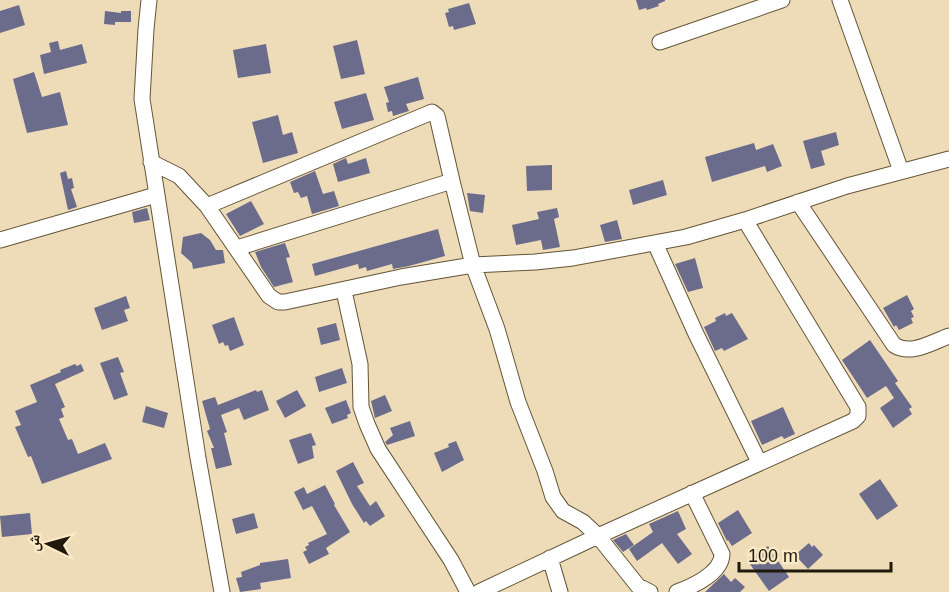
<svg xmlns="http://www.w3.org/2000/svg" width="949" height="592" font-family="Arial,'Noto Naskh Arabic',sans-serif">
  <style>
    .building { fill: #6b6b8b }
    .lines { fill: none; stroke-linecap: round; stroke-linejoin: round }
    .minor-casing { stroke: #635435; stroke-width: 17 }
    .minor { stroke: #fff; stroke-width: 15 }
  </style>
  <rect width="100%" height="100%" fill="#eedcb9"/>
  <path class="building" d="M636,0H665V1L658,4L659,6L647,10L646,8L639,10Z
    M469,3L476,24L454,30L453,26L449,27L445,13L449,12L448,9Z
    M19,5L25,25L0,33V11Z
    M105,11L121,13V11H131V22H115V25L104,24Z
    M357,40L365,74L341,79L333,46Z
    M58,41L60,50L82,44L87,63L44,74L40,55L51,52L49,43Z
    M266,44L271,73L238,78L233,50Z
    M34,72L42,97L60,92L68,125L27,133L13,79Z
    M418,77L424,99L406,104L409,111L393,116L392,111L388,112L386,103L389,102L384,87Z
    M366,93L374,120L342,129L334,102Z
    M278,115L283,135L292,132L298,153L263,163L252,122Z
    M836,132L839,145L821,151L825,165L811,169L803,141Z
    M754,143L756,150L773,144L782,166L767,172L765,166L712,182L705,157Z
    M346,158L348,164L366,158L370,173L338,182L333,164Z
    M552,165V190L527,191L526,166Z
    M66,171L68,179L72,178L74,188L71,189L77,207L68,210L60,173Z
    M315,171L323,194L334,191L339,206L312,214L307,196L301,198L298,192L294,193L290,182Z
    M663,180L667,195L633,205L629,190Z
    M467,193L485,195L483,213L470,211Z
    M251,201L264,224L240,236L226,214Z
    M147,208L150,220L134,223L132,212Z
    M557,208L559,217L554,219L560,247L543,250L541,240L516,245L512,225L539,219L537,212Z
    M617,220L622,239L605,242L600,225Z
    M438,229L445,256L409,266L393,269L392,264L367,271L366,267L359,269L358,264L315,276L312,264Z
    M201,233L210,240L216,250H223L225,263L193,269L192,263L181,253L183,237Z
    M285,243L290,257L286,258L293,282L274,287L261,267L255,252Z
    M695,258L703,288L688,292L675,264Z
    M907,295L914,309L911,311L914,317L911,318L913,323L899,330L896,325L894,327L883,308Z
    M126,296L130,308L124,310L128,321L102,330L94,308Z
    M725,313L726,316L732,313L748,339L724,351L722,348L715,351L704,327L716,321L715,318Z
    M234,317L244,345L230,351L228,345L225,346L223,342L219,344L212,325Z
    M336,323L340,340L321,345L317,328Z
    M870,340L898,381L895,383L912,407L909,409L912,414L893,428L880,408L894,398L886,386L867,398L842,360Z
    M118,357L124,372L120,373L128,395L114,400L100,363Z
    M75,364L77,366L81,364L84,371L55,384L65,407L61,409L64,417L59,419L68,440L72,439L78,454L105,443L112,459L42,484L31,456L28,457L15,427L21,425L15,411L37,402L30,385L61,372L60,370Z
    M342,368L347,383L319,392L315,377Z
    M256,390L257,392L262,390L269,410L244,420L239,408L221,415L227,432L224,433L232,465L216,469L211,448H214L207,431L210,429L202,401L215,397L218,405Z
    M297,390L306,406L285,418L276,401Z
    M385,395L392,411L375,418L371,401Z
    M346,400L351,413L347,415L348,418L332,424L325,408Z
    M146,406L168,413L164,428L142,422Z
    M783,407L795,434L784,439L782,436L762,445L751,421Z
    M410,421L415,436L387,445L385,442L393,435L390,428Z
    M311,433L316,445L312,446L314,458L298,464L289,440Z
    M456,441L464,460L442,472L434,453L449,447L448,444Z
    M353,462L364,483L357,486L370,506L376,501L385,516L370,526L366,521L364,523L352,504L336,471Z
    M880,479L898,506L877,520L859,494Z
    M325,485L335,504L334,505L350,532L326,548L329,554L309,564L303,552L307,550L305,547L309,545L308,543L327,534L312,506L303,510L294,492L304,487L307,494Z
    M738,510L752,533L732,546L728,540L727,541L718,523Z
    M678,511L686,529L677,534L692,554L678,564L662,543L637,561L629,549L653,532L649,524Z
    M30,513L32,534L2,537L0,516Z
    M254,513L258,528L236,534L232,519Z
    M626,534L634,545L623,552L613,540Z
    M809,543L812,547L814,545L823,555L808,569L795,555Z
    M768,546L789,577L769,591L747,560Z
    M288,559L291,578L260,583L261,589L240,592L236,578L242,577L241,572L260,565V563Z
    M724,574L731,582L735,578L745,587L740,592H705Z"/>
  <g class="lines">
    <g class="minor-casing">
      <path id="minor" d="M149,0L146,29L142,99L198,458L222,592
        M840,0L901,171
        M660,42L782,0
        M151,162L179,176L207,206L269,296L278,302H285L401,277L473,265L535,262L573,258L686,237L745,220L847,186L949,159
        M798,202L894,345C911,356 932,342 949,336
        M207,206L432,112L437,116L452,181
        M0,240L156,195
        M655,243L696,334L759,462
        M237,248L452,181L473,265L497,329L518,402L545,471L553,497L563,511L583,522L598,536L638,586L650,592
        M344,291L360,364L361,407L367,424L378,449L451,560L468,592
        M550,558L560,592
        M479,592L598,536L853,421L858,416V407L745,220
        M677,592C693,586 722,573 722,554L692,493"/>
    </g>
    <use href="#minor" class="minor"/>
  </g>
  <g transform="translate(48 544) rotate(275)" stroke="#fbeac6" stroke-width="4.5" paint-order="stroke">
  <path d="M0-4.5L10 22L0 15L-10 22Z" fill="#201a0d"/>
  <text y="-9" font-size="16" font-weight="bold" text-anchor="middle" fill="#201a0d">ش</text>
  </g>
  <path d="M739 562v9h152v-9" fill="none" stroke="#201a0d" stroke-width="3"/>
  <text x="748" y="562" font-size="18" fill="#201a0d" stroke="#fbeac6" stroke-width="4.5" paint-order="stroke">100 m</text>
</svg>
